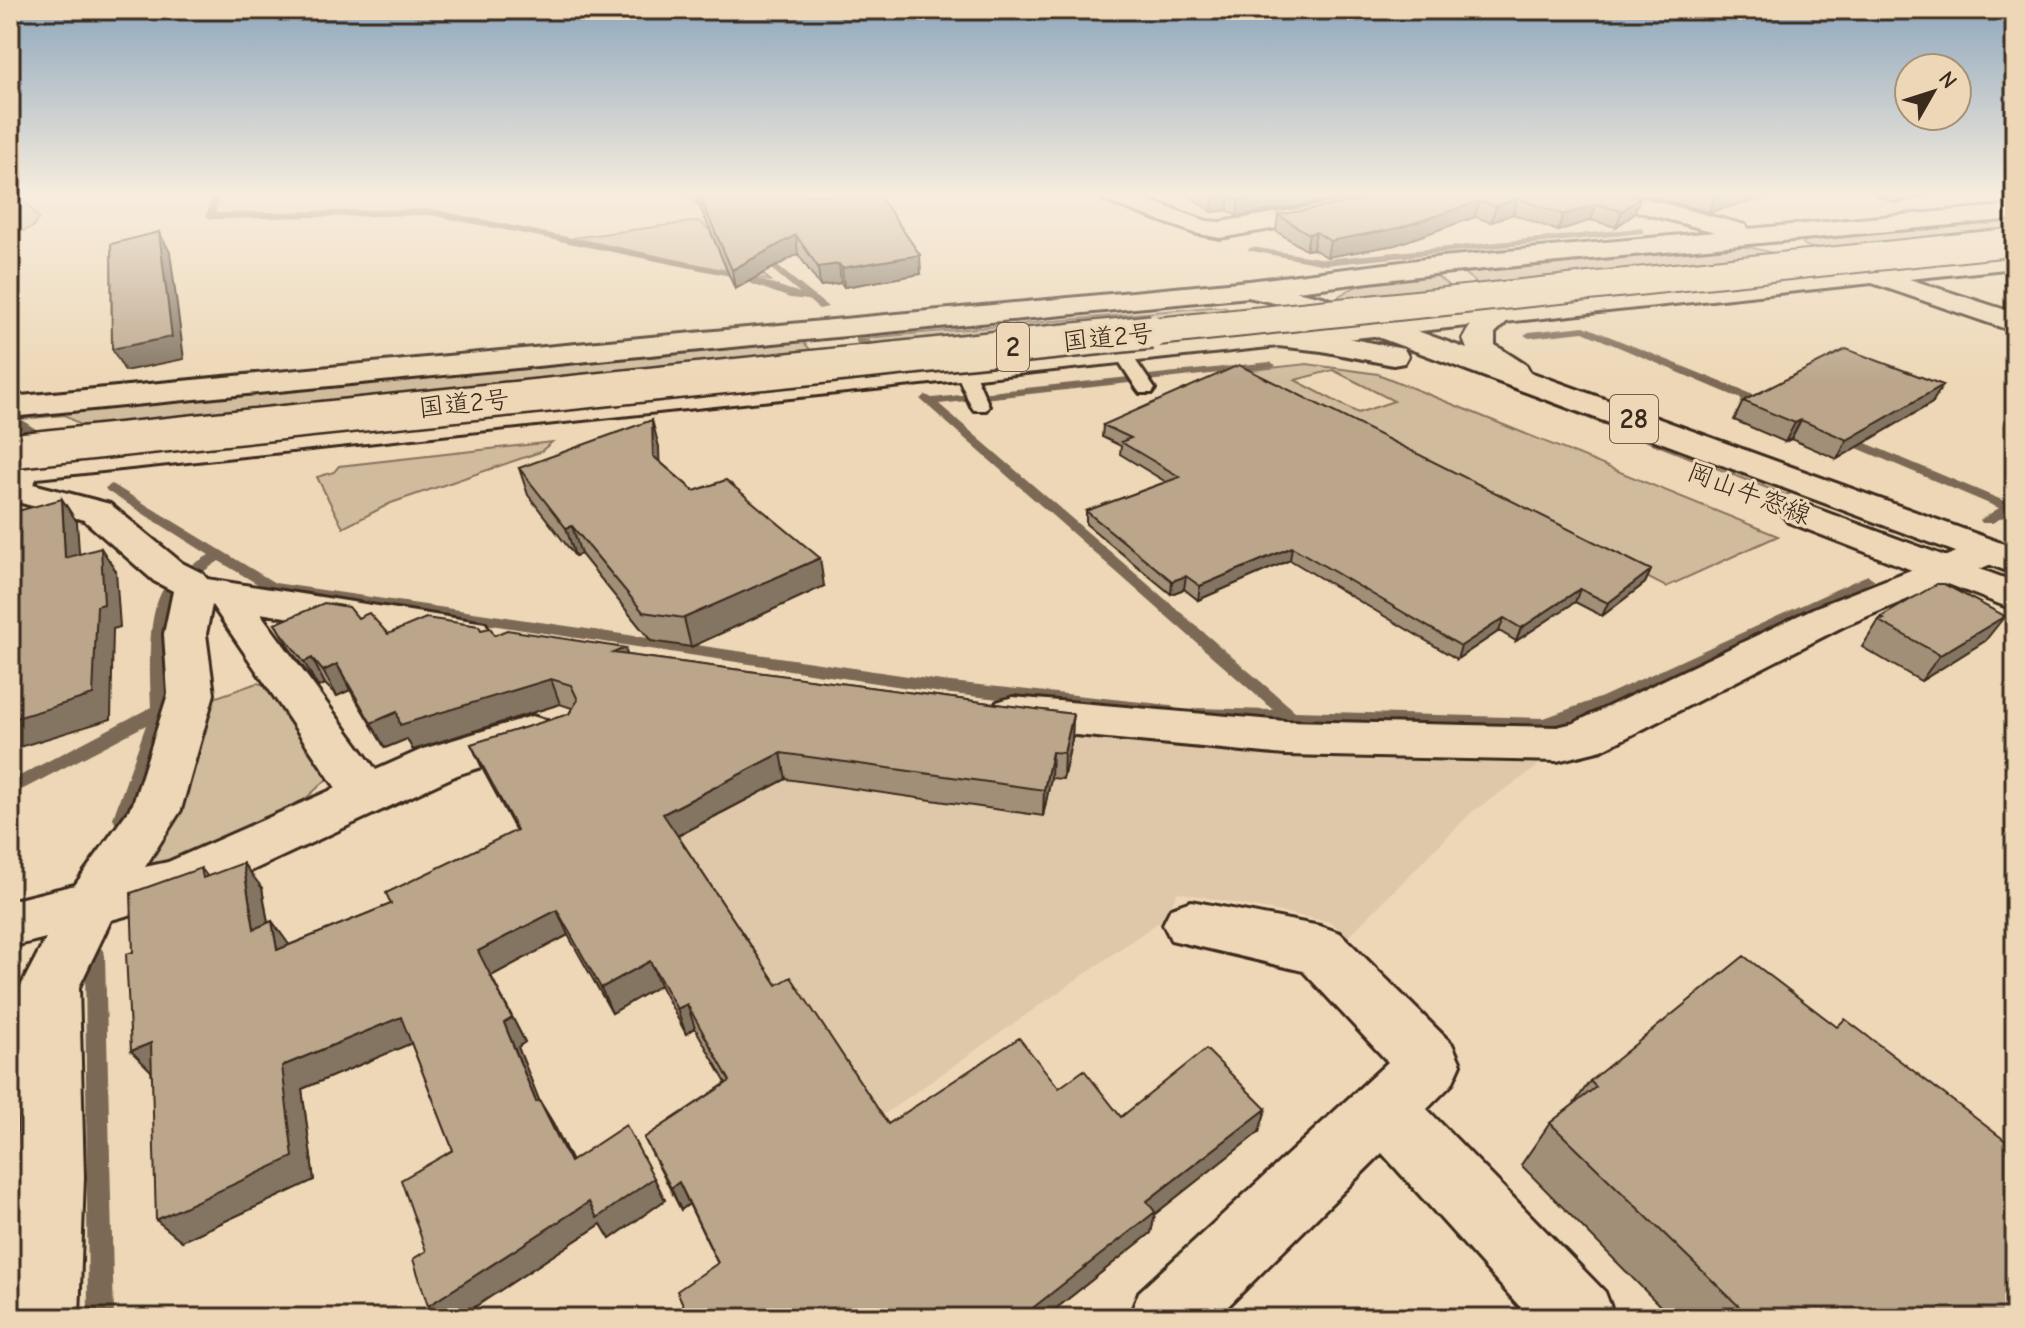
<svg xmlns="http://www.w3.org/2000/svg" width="2025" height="1328" font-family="'Comic Neue','Klee One',sans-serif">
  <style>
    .built { fill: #dec8a9 }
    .green { fill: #d0bb9d; stroke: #86725e; stroke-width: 2; fill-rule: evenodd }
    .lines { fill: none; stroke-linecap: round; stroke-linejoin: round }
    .stream { fill: #7c6955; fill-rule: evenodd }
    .lane-casing { stroke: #3b2a1e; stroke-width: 6 }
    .street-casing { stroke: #3b2a1e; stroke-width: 6 }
    .primary-casing { stroke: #3b2a1e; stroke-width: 6 }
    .lane { fill: #edd7b6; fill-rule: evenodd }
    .street { fill: #edd7b6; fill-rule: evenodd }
    .primary { fill: #edd7b6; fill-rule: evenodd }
    .highway-bridge-far1-casing { stroke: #3b2a1e; stroke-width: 31; stroke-linecap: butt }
    .highway-bridge-casing { stroke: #3b2a1e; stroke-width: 38; stroke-linecap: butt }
    .highway-bridge-far1 { stroke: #edd7b6; stroke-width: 27 }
    .highway-bridge { stroke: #edd7b6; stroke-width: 33 }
    .wall { fill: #a18f78; stroke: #3b2a1e; stroke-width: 2 }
    .shaded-wall { fill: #837462; stroke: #3b2a1e; stroke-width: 2 }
    .building { fill: #bba68c; stroke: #3b2a1e; stroke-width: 2 }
    .labels { text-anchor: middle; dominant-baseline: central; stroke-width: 6; stroke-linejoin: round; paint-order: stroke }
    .far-street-label { font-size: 26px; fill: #3b2a1e; stroke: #edd7b6 }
    .shield { fill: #edd7b6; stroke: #705e4c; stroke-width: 2 }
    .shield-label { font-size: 28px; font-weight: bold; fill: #3b2a1e }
  </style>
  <rect width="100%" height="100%" fill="#edd7b6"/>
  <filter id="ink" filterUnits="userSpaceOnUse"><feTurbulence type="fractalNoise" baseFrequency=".0125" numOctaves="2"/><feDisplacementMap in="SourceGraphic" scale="16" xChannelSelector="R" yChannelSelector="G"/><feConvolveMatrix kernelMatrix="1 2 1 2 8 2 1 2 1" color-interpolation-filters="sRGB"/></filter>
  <g filter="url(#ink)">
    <path class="built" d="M700,683L1542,758L1536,768L1472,812L1348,937L1331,922L1178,892L1163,919L873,1122L625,782Z"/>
    <path class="green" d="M10,195H20L39,218L33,227L10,237Z
      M2015,217V232L1819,252L1803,244L1809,236Z
      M699,221L771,281L573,238Z
      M1740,245L1786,256L1482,288L1464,273Z
      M1437,276L1455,291L1340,301L1339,296C1365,277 1405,279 1437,276Z
      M1210,307H1224L1234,313L875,348L866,338Z
      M798,336L815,355L86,429L65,415L10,420V413Z
      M1307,364L1378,374L1778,536L1666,587L1243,371ZM1333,370L1394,401L1358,413L1295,380Z
      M1480,372L1789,491L1792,493L1785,495L1473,373Z
      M552,442L540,452L391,503L343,528L317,477L334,472L339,466Z
      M257,683L274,687L329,767L326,780L300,804L156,871L148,860L208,700Z"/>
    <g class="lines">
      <path class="stream" d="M208,195H216L218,204L215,213L431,209L733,271L800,293L757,257V253L760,252L828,307L819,309L808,300L790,298L730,276L431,215L210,219L206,216L210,204Z
        M685,195H694L718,217L711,219Z
        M1640,228L1643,229V233L1325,265L1247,250L1252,247L1325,259Z
        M1584,326L1773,403L1775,406L1769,410L1765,409L1583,332L1529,338L1524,335L1529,332Z
        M856,338H864L886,358V362H878L856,342Z
        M1270,362L1276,365L1274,367L939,404L1295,711L1544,718L1602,697L1863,577L1868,575L1875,580L1614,705L1545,730L1191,718L1189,714L1191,710L1197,708L1273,710L920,399L926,395L932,398Z
        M17,417L53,440V446H45L13,424V418Z
        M1842,433L2009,503L2015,501V511L1992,523H1982L1980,520L1999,508L1838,440L1836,437Z
        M112,484L275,583L942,681L1170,705L1178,711L1170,717L942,693L271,592L219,561L179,588L175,598L166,630L167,710L131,818L129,823L122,825L115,823L113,818L146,725L10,796V781L151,707C150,674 145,610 167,584C177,572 196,563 209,555L107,491L105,488Z
        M95,946L102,949L105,955L114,1318H88L85,955L88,949Z"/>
      <g class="lane-casing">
        <path id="lane" d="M1123,350L1129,351L1155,389L1152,393H1140L1137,389L1115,355Z
          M965,367L974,372L989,406L986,410H974L971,406L956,372Z"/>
      </g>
      <g class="street-casing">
        <path id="street" d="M1099,195H1134L1207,221L1220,222L1382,195H1437L1433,200L1425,202L1220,238L1194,233L1103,200Z
          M1591,195H1632L1745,225L1748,229L2015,205V219L1442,273L1249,297L10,417V397L1249,281L1442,257L1715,232L1595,200Z
          M2015,252V268L1909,279L2015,313V332L1872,283L37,478L33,484L110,504L182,563L202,573L207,579L485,623L491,633L485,643L470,647L260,613L376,770L423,749L532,716L549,721L555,733L549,745L457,775L197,896L111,920L79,987L84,1177L79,1318H10L14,1227L10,1228V1161L18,1158L21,986L46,938L10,947V901L75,885L133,804L168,694L164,634L173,591L154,581L84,520L10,500V459ZM212,605L336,788L168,862L145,867L181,810L214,694L206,634Z
          M1987,540L2001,544L2007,552L2001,560L1844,626L1602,750L1557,761L1285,755L1013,729L997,724L990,713L997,702L1013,697L1285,721L1557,727L1574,723L1814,608Z
          M1191,901L1320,926L1340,933L1452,1044L1461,1064L1452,1084L1427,1109L1605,1292L1615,1318H1530L1382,1153L1216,1318H1129L1139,1292L1388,1062L1303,971L1171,940L1163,924L1171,908Z"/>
      </g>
      <g class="primary-casing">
        <path id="primary" d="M1249,281L1323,297L1467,349L1463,339C1472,319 1490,301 1512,307L1516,313L1495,333V345L1526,365L1530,372L2015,548V574L1305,310L1239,295L1235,289L1239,283Z
          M1280,330L1322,333L1393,347L1404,349L1408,356L1404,363L1393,365L1322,351L1269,345L1265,339L1269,333Z
          M1801,503L2015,582V610L1788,522L1782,514L1788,506Z"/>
      </g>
      <use href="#lane" class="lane"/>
      <use href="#street" class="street"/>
      <use href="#primary" class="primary"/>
      <g class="highway-bridge-far1-casing">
        <path id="highway-bridge-far1" d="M1133,334L2015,242"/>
      </g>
      <g class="highway-bridge-casing">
        <path id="highway-bridge" d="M10,451L1152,332"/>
      </g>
      <use href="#highway-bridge-far1" class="highway-bridge-far1"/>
      <use href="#highway-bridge" class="highway-bridge"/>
    </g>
    <path class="wall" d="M695,195H879L921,274L844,287L841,283L820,286L798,254L735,289Z
      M1188,195H1362L1237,216L1227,210L1212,212Z
      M1394,195H1631L1634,214L1616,227L1591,220L1558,231L1513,214L1491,222L1475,217L1395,245L1327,257L1313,249L1306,250L1276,231L1278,215Z
      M1644,195H1777L1709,212Z
      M1875,195H1931L1895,203Z
      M1743,401L1932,403L1837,459L1791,439L1785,442L1734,420Z
      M1103,425L1651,570L1645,583L1602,616L1575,602L1516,641L1499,631L1457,659L1290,560L1198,600L1184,589L1171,594L1086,524V511L1166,482L1120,454L1121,446L1102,437Z
      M659,447V461L694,491L824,586L691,647L651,641L581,554L575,556L528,495L519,468Z
      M1881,617L1985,641L1921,681L1862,647Z
      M358,618L388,634L481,630L495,635L625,648L627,655L1073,714L1072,739L1063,779L1051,778L1043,816L786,779L678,836L777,985L888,1124L1059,1088L1121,1117L1266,1109L1259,1132L1155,1214L1151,1233L1044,1318H689L718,1264L689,1204L681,1210L644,1138L726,1083L695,1028L686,1034L660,985L612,1013L568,935L491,976L525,1042L518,1047L539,1100L553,1123L571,1161L654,1178L665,1200L610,1239L601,1224L458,1318H439L426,1251L453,1150L411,1043L302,1089L314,1180L182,1241L151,1071L133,952L201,868L208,877L262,888L268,923L272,921L289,945L391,904L516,831L483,770L471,744L569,714L572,708L560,704L413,750L407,739L385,748L350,690L337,696L325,684L318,687L290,649L275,624Z
      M1837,1027L2015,1318H1672L1521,1165L1550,1123L1573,1105L1590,1081Z"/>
    <path class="shaded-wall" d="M1220,195H1229L1227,210L1212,212L1214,196Z
      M1269,195H1362L1237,216L1239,200Z
      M1720,195H1777L1709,212L1715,196Z
      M1898,195H1931L1895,203Z
      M1518,198L1513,214L1491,222L1496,206Z
      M1640,198L1634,214L1616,227L1622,211Z
      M1480,201L1475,217L1395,245L1327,257L1330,241Z
      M1597,204L1591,220L1558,231L1563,215Z
      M159,232L170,252L184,359L125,371L112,349Z
      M1316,232L1313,249L1306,250L1309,234Z
      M796,235L798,254L735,289L732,270Z
      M920,255L921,274L844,287L842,268Z
      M839,264L841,283L820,286L818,267Z
      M1943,385L1932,403L1837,459L1847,440Z
      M652,420L659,447L660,483L653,456Z
      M1801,420L1791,439L1785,442L1795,423Z
      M62,499L77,522L81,581L65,558Z
      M572,526L581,554L575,556L566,528Z
      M1292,547L1290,560L1198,600L1200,586Z
      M101,548L116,571L120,627L113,629L111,719L10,750V720Z
      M820,558L824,586L691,647L684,618Z
      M1651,570L1645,583L1602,616L1608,603Z
      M1186,576L1184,589L1171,594L1172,581Z
      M1580,589L1575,602L1516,641L1521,628Z
      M2005,616L1985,641L1921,681L1940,655Z
      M1504,618L1499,631L1457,659L1461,646Z
      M625,648L633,673L613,653Z
      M312,658L325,684L318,687L304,662Z
      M337,664L350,690L337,696L323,671Z
      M551,679L560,704L413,750L407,739L385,748L371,723L397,712Z
      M1073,714L1072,739L1063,779L1064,753Z
      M1052,752L1051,778L1043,816L1044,790Z
      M781,753L786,779L671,839L663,814Z
      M243,863L262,888L273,953L254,929Z
      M557,910L568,935L491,976L525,1042L518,1047L549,1125L536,1102L504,1023L478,951Z
      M272,921L290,946L277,950Z
      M650,961L660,985L612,1013L601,988Z
      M687,1004L695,1028L686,1034L677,1009Z
      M401,1017L417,1041L302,1089L314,1180L182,1241L156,1220L282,1066Z
      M151,1043L155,1075L131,1051Z
      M539,1100L553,1123L583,1184L570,1162Z
      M1266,1109L1259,1132L1155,1214L1151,1233L1044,1318H1020L1147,1201Z
      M654,1178L665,1200L610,1239L601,1224L458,1318H439L428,1306L589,1202Z
      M679,1182L689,1204L681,1210L671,1188Z
      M742,1310L745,1318H730Z"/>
    <path class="building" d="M699,195H879L920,255L842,268L839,264L818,267L796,235L732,270Z
      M1231,195H1269L1239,200Z
      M1394,195H1631L1640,198L1622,211L1597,204L1563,215L1518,198L1496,206L1480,201L1399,228L1330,241L1316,232L1309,234L1278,215Z
      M159,232L172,337L112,349L111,244Z
      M1846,349L1943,385L1847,440L1801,420L1795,423L1743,401Z
      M1239,365L1651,570L1608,603L1580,589L1521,628L1504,618L1461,646L1292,547L1200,586L1186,576L1172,581L1086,511L1180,477L1121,442L1131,438L1103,425Z
      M652,420L653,456L694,491L726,480L820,558L684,618L643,612L572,526L566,528L519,468Z
      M62,499L65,558L101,548L104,604L97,606L93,695L10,720V663L16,662L11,641L10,631V513Z
      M1937,584H1944L2005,616L1940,655L1879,621L1884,619L1881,617Z
      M324,603L349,607L358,618L369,613L388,634L426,618L479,626L481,630L490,628L495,635L507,630L625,648L613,653L1073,714L1064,753L1052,752L1044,790L781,753L663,814L777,985L791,977L888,1124L1019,1038L1059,1088L1084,1070L1121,1117L1206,1049L1266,1109L1147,1201L1155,1212L1020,1318H745L742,1310L730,1318H689L677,1291L718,1263L679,1182L671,1188L644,1138L730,1081L687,1004L677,1009L650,961L601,988L557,910L478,951L512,1018L504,1023L536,1102L539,1100L570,1162L626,1125L654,1178L597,1218L589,1202L428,1306L413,1259L426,1251L401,1180L453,1150L401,1017L282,1066L293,1157L156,1220L151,1043L131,1051L126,954L133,952L131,893L201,868L203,878L243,863L254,929L272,921L277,950L391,904L386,893L517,830L471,744L569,714L578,700L571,685L551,679L400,725L397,712L371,723L337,664L323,671L312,658L304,662L275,624Z
      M1744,956L1837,1027L1845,1019L2015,1148V1318H1751L1550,1123L1596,1087L1590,1081Z"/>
  </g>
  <linearGradient id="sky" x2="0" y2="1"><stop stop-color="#8ea7bc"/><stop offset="0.51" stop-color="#f7edde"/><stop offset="1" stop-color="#f7edde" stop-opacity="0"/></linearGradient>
  <rect width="2025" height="381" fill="url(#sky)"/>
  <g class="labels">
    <g class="far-street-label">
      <text transform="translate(1108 338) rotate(-6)">国道2号</text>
      <text transform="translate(464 404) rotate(-6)">国道2号</text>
      <text transform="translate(1749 494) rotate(21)">岡山牛窓線</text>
    </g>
    <g class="shield">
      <rect x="997" y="323" width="32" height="48" rx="6"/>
      <rect x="1610" y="395" width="48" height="48" rx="6"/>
    </g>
    <g class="shield-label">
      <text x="1013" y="347">2</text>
      <text x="1634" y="419">28</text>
    </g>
  </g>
  <rect width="2025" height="1328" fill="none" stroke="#edd7b6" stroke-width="40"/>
  <rect x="20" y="20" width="1985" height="1288" fill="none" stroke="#3b2a1e" stroke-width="3" filter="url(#ink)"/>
  <g transform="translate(1933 92) rotate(51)"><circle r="38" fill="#edd7b6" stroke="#a69279" stroke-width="2"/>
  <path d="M0-6L14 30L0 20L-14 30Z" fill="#3b2a1e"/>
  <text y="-12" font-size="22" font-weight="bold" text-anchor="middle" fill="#3b2a1e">N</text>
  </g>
</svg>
